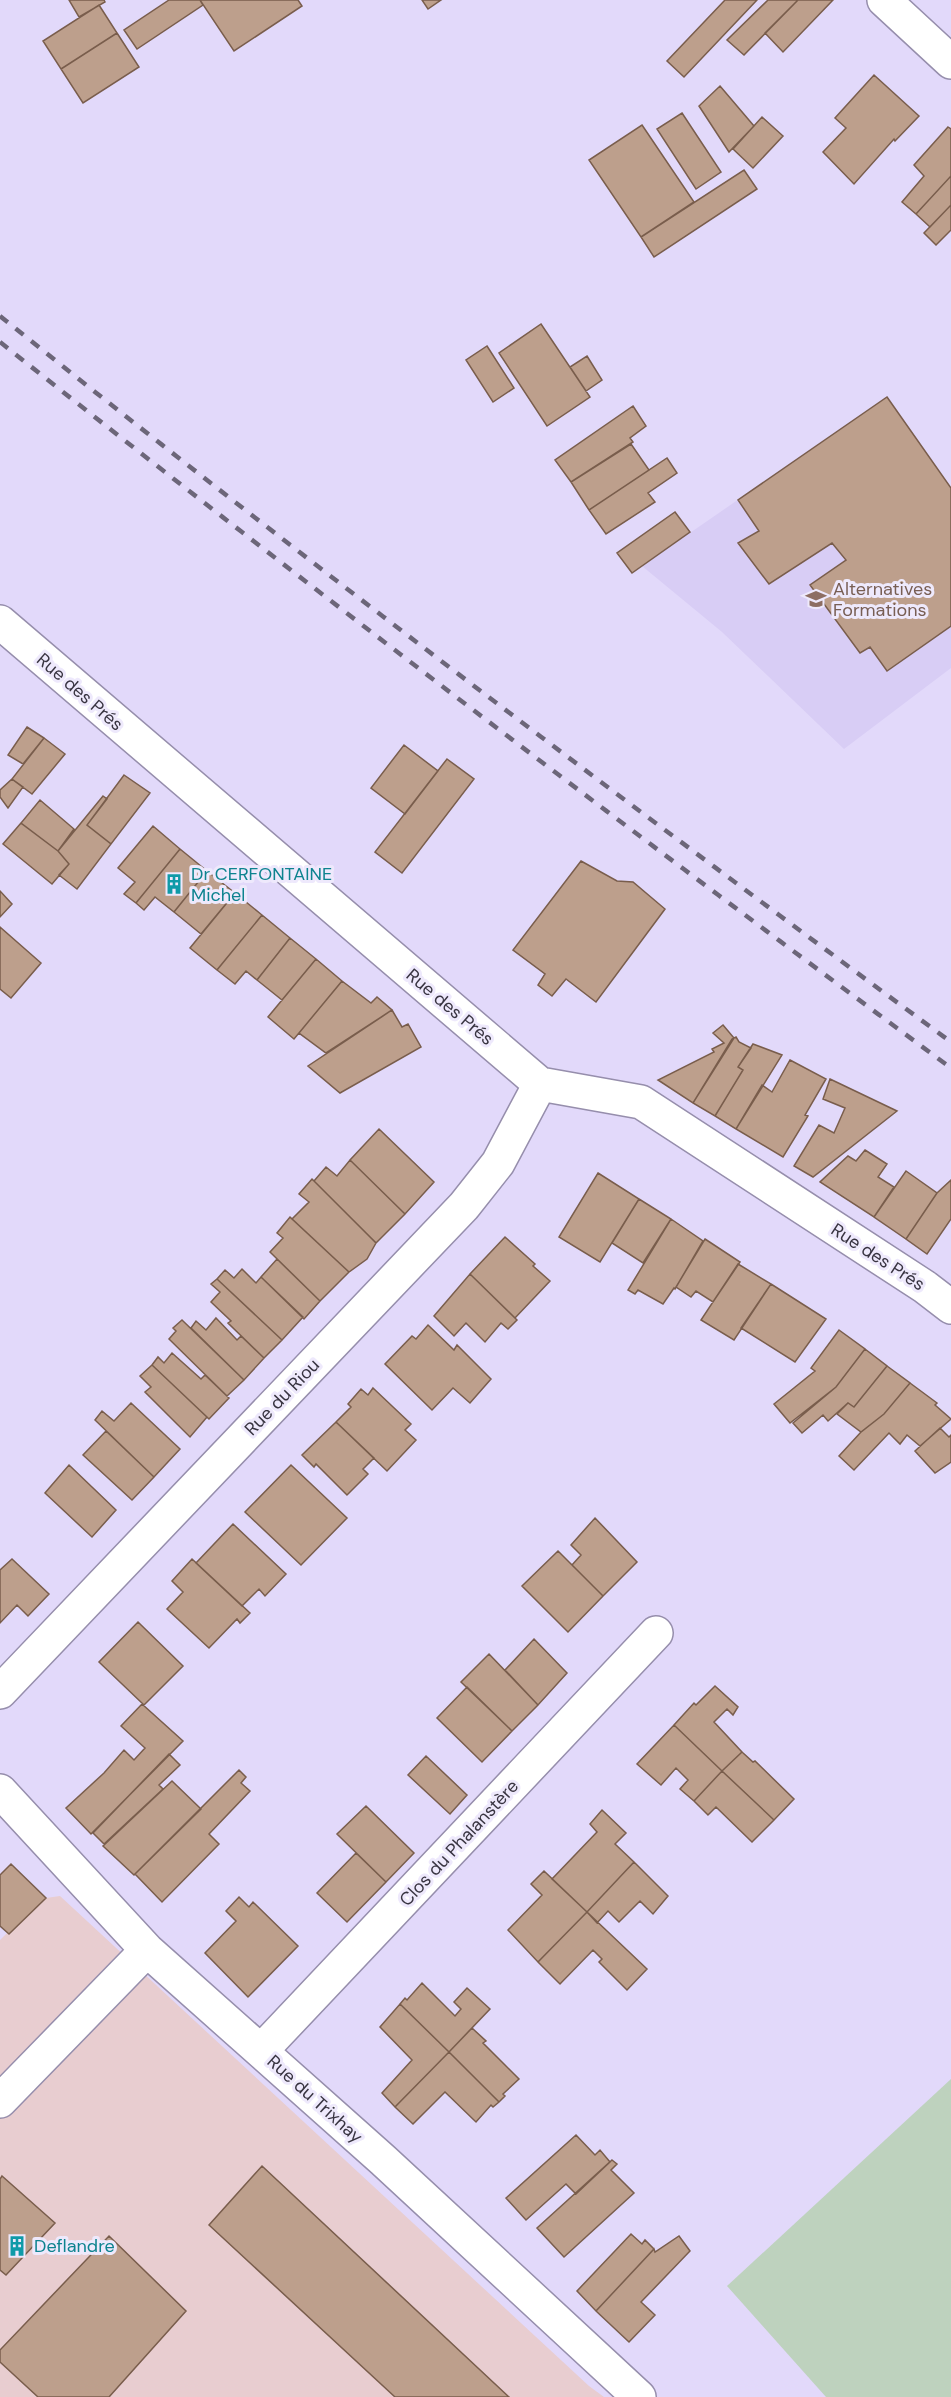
<svg xmlns="http://www.w3.org/2000/svg" width="951" height="2397" font-family="'DM Sans',sans-serif">
  <style>
    .built { fill: #d8cdf5 }
    .industrial { fill: #e8cdd0 }
    .green { fill: #bed2be }
    .building { fill: #bd9f8c; stroke: #795d4c; stroke-width: 1.5 }
    .lines { fill: none; stroke-linecap: round; stroke-linejoin: round }
    .minor-casing { stroke: #968eac; stroke-width: 36 }
    .tertiary-casing { stroke: #968eac; stroke-width: 36 }
    .minor { stroke: #fff; stroke-width: 33 }
    .tertiary { stroke: #fff; stroke-width: 33 }
    .rail { stroke: #6c6679; stroke-width: 4.5; stroke-dasharray: 10 10; stroke-linecap: butt }
    .labels { text-anchor: middle; dominant-baseline: central; stroke-width: 6; stroke-linejoin: round; paint-order: stroke }
    .education-label { font-size: 18px; fill: #785e54; stroke: #eee9fc; text-anchor: start }
    .street-label { font-size: 18px; fill: #383441; stroke: #eee9fc }
    .culture-label { font-size: 18px; fill: #0d838f; stroke: #eee9fc; text-anchor: start }
  </style>
  <rect width="100%" height="100%" fill="#e2d9fa"/>
  <path class="built" d="M887,397L951,488V668L844,749L722,632L642,566Z"/>
  <path class="industrial" d="M60,1896L589,2386L604,2397H0V1940L7,1933L9,1934L46,1898Z"/>
  <path class="green" d="M951,2079V2397H826L727,2286Z"/>
  <path class="building" d="M69,0H104L105,2L79,17Z
    M169,0H200L203,5L137,49L124,30Z
    M200,0H298L302,6L234,51Z
    M422,0H441L428,9Z
    M725,0H757L684,77L667,61Z
    M768,0H798L744,55L727,40Z
    M798,0H833L783,52L765,33Z
    M99,5L117,33L61,69L43,41Z
    M117,33L139,67L83,103L61,69Z
    M874,75L919,116L895,141L894,139L854,184L823,152L846,128L835,118Z
    M720,86L754,126L729,152L699,106Z
    M682,113L721,172L696,189L657,129Z
    M762,117L783,136L753,168L733,149Z
    M642,125L694,202L641,237L589,160Z
    M948,127L951,129V176L916,214L902,202L924,176L914,165Z
    M744,170L757,189L654,257L641,237Z
    M951,176V205L930,227L916,214Z
    M951,205V230L936,245L924,233Z
    M541,324L590,397L547,426L499,353Z
    M487,346L514,388L493,402L466,360Z
    M587,356L602,380L586,391L570,367Z
    M887,397L951,488V626L887,671L870,647L860,653L810,585L846,560L832,543L769,584L738,543L759,531L738,500Z
    M633,406L646,426L630,438L633,442L571,482L555,460Z
    M631,444L649,470L589,510L571,482Z
    M667,458L677,473L648,493L655,502L606,534L589,510Z
    M675,512L690,532L632,573L617,553Z
    M27,727L44,738L23,764L8,755Z
    M44,738L65,754L32,794L12,779Z
    M404,745L438,771L405,814L371,788Z
    M447,759L474,779L402,873L375,852Z
    M124,775L150,793L111,844L87,825Z
    M12,779L23,787L8,808L0,797V790Z
    M103,796L107,799L87,825L111,844L77,889L59,875L69,864L58,851Z
    M40,800L74,829L58,851L21,823Z
    M21,823L58,851L69,864L52,884L3,844Z
    M153,826L180,849L136,903L124,894L135,882L118,868Z
    M180,849L207,871L174,912L155,897L144,910L136,903Z
    M581,861L617,881L633,882L665,909L596,1002L566,979L552,996L538,985L545,974L513,950Z
    M207,871L235,893L201,934L174,912Z
    M0,891L12,904L0,917Z
    M235,893L262,915L217,970L190,948Z
    M262,915L290,938L257,980L246,971L235,984L217,970Z
    M0,927L41,963L11,998L0,989Z
    M290,938L316,959L282,1000L257,980Z
    M316,959L342,981L294,1039L268,1017Z
    M342,981L371,1003L377,997L392,1010L326,1053L299,1033Z
    M392,1010L402,1027L408,1024L421,1047L340,1093L308,1066Z
    M723,1025L734,1038L693,1103L658,1080L714,1052L712,1049L724,1043L713,1033Z
    M736,1037L739,1042L751,1048L738,1067L743,1070L715,1116L693,1103L732,1039Z
    M753,1044L782,1055L736,1129L715,1116L743,1070L738,1067Z
    M790,1060L826,1079L805,1115L808,1116L783,1157L736,1129L762,1085L772,1092Z
    M830,1079L897,1111L813,1177L794,1166L819,1125L834,1133L845,1108L823,1099Z
    M379,1129L434,1182L405,1214L350,1160Z
    M865,1150L887,1164L878,1177L894,1187L874,1217L820,1182L848,1156L856,1161Z
    M350,1160L405,1214L376,1243L314,1181L326,1167L337,1176Z
    M906,1171L937,1193L906,1239L874,1217Z
    M598,1173L639,1199L600,1262L559,1237Z
    M312,1179L376,1243L367,1259L349,1272L292,1219L309,1202L299,1194Z
    M951,1180V1219L927,1254L906,1239L937,1193Z
    M639,1199L671,1219L643,1263L612,1243Z
    M290,1217L349,1272L320,1301L270,1252L283,1238L277,1233Z
    M671,1219L703,1241L675,1289L674,1288L663,1304L638,1290L635,1294L628,1290Z
    M505,1237L535,1264L533,1266L550,1281L515,1318L470,1274Z
    M705,1239L740,1262L713,1302L696,1291L691,1297L676,1287Z
    M277,1259L320,1301L304,1319L261,1277Z
    M738,1264L771,1284L734,1340L701,1320Z
    M242,1269L256,1283L261,1277L303,1317L282,1340L217,1279L225,1270L234,1278Z
    M470,1274L517,1320L508,1329L501,1323L485,1342L466,1323L454,1336L434,1316Z
    M217,1279L282,1340L264,1358L228,1323L231,1321L211,1302L220,1292L211,1284Z
    M771,1284L826,1319L795,1362L741,1328Z
    M216,1318L237,1340L241,1336L264,1358L244,1380L191,1328L196,1321L206,1330Z
    M182,1320L244,1380L227,1396L169,1339L176,1331L173,1328Z
    M428,1325L454,1350L457,1345L491,1379L470,1403L453,1388L432,1410L385,1364L412,1336L416,1339Z
    M839,1330L865,1349L836,1387L790,1423L774,1404L815,1371L811,1368Z
    M865,1349L887,1366L854,1407L848,1403L828,1421L823,1415L802,1433L793,1423L836,1387Z
    M172,1353L201,1379L205,1375L229,1398L209,1419L152,1365L158,1357L164,1363Z
    M152,1365L207,1417L190,1437L145,1392L151,1387L140,1376Z
    M887,1366L910,1383L884,1414L861,1432L837,1414L848,1403L854,1407Z
    M910,1383L937,1403L935,1405L951,1419L920,1446L907,1435L900,1444L889,1433L854,1470L839,1456L861,1432L884,1414Z
    M373,1388L411,1424L405,1430L416,1440L387,1471L336,1422L351,1407L348,1404L361,1389L368,1395Z
    M131,1403L180,1449L154,1477L95,1420L102,1411L114,1421Z
    M336,1422L374,1458L363,1469L368,1474L347,1495L316,1464L314,1467L302,1455Z
    M940,1428L949,1437L951,1435V1462L935,1473L915,1451Z
    M106,1431L154,1477L132,1500L83,1455Z
    M69,1465L116,1510L92,1537L45,1493Z
    M291,1465L347,1518L301,1565L245,1512Z
    M595,1518L637,1562L603,1596L572,1565L581,1555L571,1545Z
    M233,1524L286,1574L265,1596L259,1589L242,1606L196,1563Z
    M558,1551L603,1596L568,1632L522,1586Z
    M12,1559L49,1594L28,1616L17,1605L0,1623V1570Z
    M192,1559L250,1613L240,1623L237,1619L209,1648L167,1609L183,1592L172,1581Z
    M138,1622L183,1666L144,1705L99,1662Z
    M534,1639L567,1673L538,1705L505,1670Z
    M489,1654L538,1705L512,1731L461,1682Z
    M715,1686L738,1707L733,1715L727,1709L714,1722L742,1752L722,1771L674,1725L694,1703L696,1705Z
    M467,1687L512,1731L482,1762L437,1718Z
    M142,1704L183,1741L91,1834L66,1808L104,1773L124,1750L134,1760L145,1748L121,1726Z
    M674,1725L722,1771L694,1801L680,1789L688,1780L676,1768L661,1785L637,1764Z
    M742,1752L753,1762L755,1761L794,1799L774,1820L722,1771Z
    M169,1754L180,1765L159,1785L163,1789L104,1844L93,1833Z
    M426,1756L467,1795L450,1814L408,1775Z
    M239,1770L246,1777L241,1783L250,1791L209,1834L219,1844L162,1902L135,1874Z
    M722,1771L774,1820L752,1842L716,1807L708,1815L694,1801Z
    M172,1781L201,1809L134,1875L103,1846Z
    M366,1806L414,1853L386,1882L337,1834Z
    M602,1810L626,1833L615,1844L634,1862L587,1912L552,1879L597,1832L590,1824Z
    M356,1853L386,1882L347,1922L317,1893Z
    M634,1862L668,1896L653,1914L640,1901L619,1922L608,1911L597,1923L587,1912Z
    M11,1864L46,1898L9,1934L0,1926V1875Z
    M544,1871L587,1912L538,1962L508,1930L542,1895L531,1884Z
    M239,1897L249,1907L253,1902L298,1946L248,1997L205,1953L236,1921L226,1911Z
    M587,1912L647,1969L627,1990L599,1962L602,1959L593,1950L560,1984L538,1962Z
    M422,1983L455,2016L461,2009L454,2002L467,1988L490,2009L449,2052L400,2004L405,1998L407,2000Z
    M400,2004L449,2052L395,2107L382,2093L412,2060L380,2027Z
    M472,2028L486,2041L483,2043L519,2079L503,2094L505,2096L499,2102L449,2052Z
    M449,2052L499,2102L493,2107L491,2105L476,2122L445,2092L413,2124L395,2107Z
    M576,2135L595,2155L600,2150L610,2162L576,2194L566,2184L526,2220L506,2198Z
    M612,2160L617,2164L611,2170L634,2193L564,2257L537,2228Z
    M262,2166L509,2397H395L209,2225Z
    M2,2176L55,2223L6,2275L0,2270V2179Z
    M631,2234L642,2244L645,2240L654,2249L596,2311L577,2291Z
    M109,2236L186,2311L109,2397H38L0,2362V2350Z
    M679,2236L690,2251L641,2302L655,2315L629,2342L596,2311L654,2249L655,2252Z"/>
  <g class="lines">
    <g class="minor-casing">
      <path id="minor" d="M0,622L540,1084L641,1102L925,1287L951,1307
        M0,1692L464,1206L498,1163L540,1084
        M0,1791L147,1950L383,2160L639,2397
        M261,2051L656,1633
        M0,2101L147,1950"/>
    </g>
    <g class="tertiary-casing">
      <path id="tertiary" d="M884,0L951,62"/>
    </g>
    <use href="#minor" class="minor"/>
    <use href="#tertiary" class="tertiary"/>
    <path class="rail" d="M0,316C311,566 630,806 951,1042
      M0,342C312,590 630,831 951,1068"/>
  </g>
  <defs>
    <g id="school-bare" transform="scale(1.62)"><path d="M0-5L7-2L0 1L-7-2ZM-4 1L0 2.5L4 1V4Q0 6-4 4Z" fill="#8d6e63" stroke="#eee9fc" stroke-width="2.5" paint-order="stroke"/></g>
    <g id="building-bare" transform="scale(1.62)"><path d="M-4-6H4V6H1V3H-1V6H-4ZM-2.5-4.3h1.7v1.8h-1.7ZM.8-4.3h1.7v1.8H.8ZM-2.5-1h1.7V.8h-1.7ZM.8-1h1.7V.8H.8Z" fill="#0f9aa8" stroke="#eee9fc" stroke-width="2.5" paint-order="stroke"/></g>
  </defs>
  <g fill-rule="evenodd">
    <use href="#school-bare" x="816" y="599"/>
    <use href="#building-bare" x="174" y="884"/>
    <use href="#building-bare" x="17" y="2246"/>
  </g>
  <g class="labels">
    <g class="education-label">
      <text x="833" y="589">Alternatives<tspan x="833" dy="21">Formations</tspan></text>
    </g>
    <g class="street-label">
      <text transform="translate(80 692) rotate(41)">Rue des Prés</text>
      <text transform="translate(450 1007) rotate(40)">Rue des Prés</text>
      <text transform="translate(878 1257) rotate(33)">Rue des Prés</text>
      <text transform="translate(282 1397) rotate(-46)">Rue du Riou</text>
      <text transform="translate(459 1843) rotate(-47)">Clos du Phalanstère</text>
      <text transform="translate(315 2099) rotate(42)">Rue du Trixhay</text>
    </g>
    <g class="culture-label">
      <text x="191" y="874">Dr CERFONTAINE<tspan x="191" dy="21">Michel</tspan></text>
      <text x="34" y="2246">Deflandre</text>
    </g>
  </g>
</svg>
